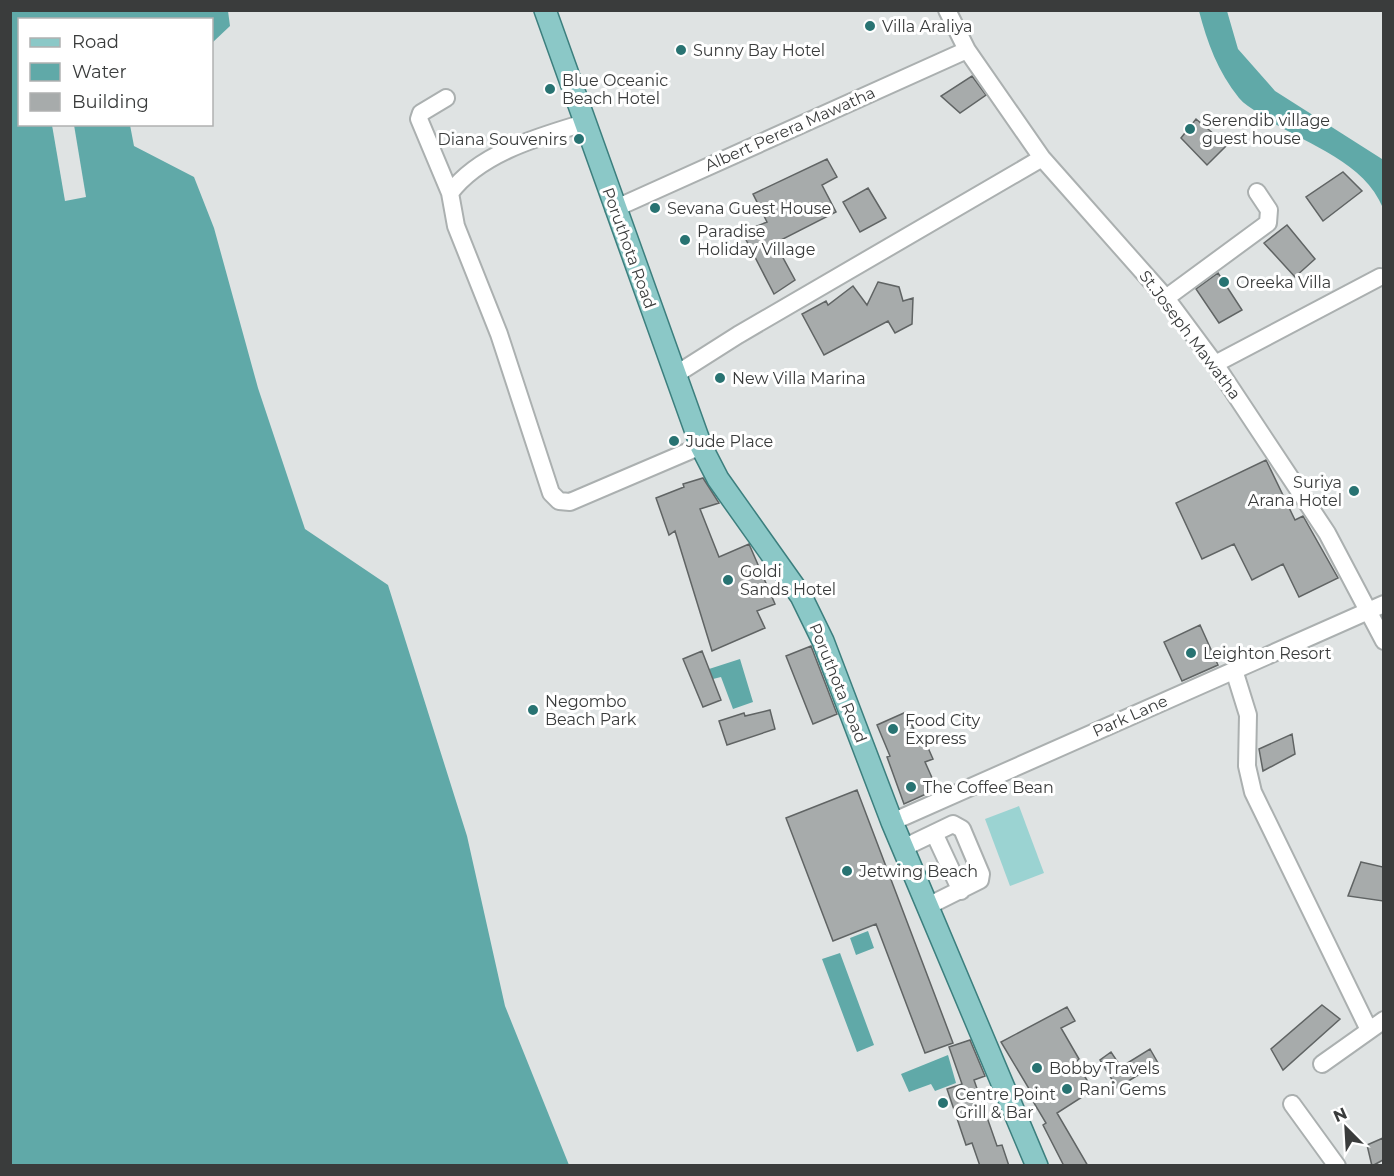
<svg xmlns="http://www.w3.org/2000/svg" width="1394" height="1176" font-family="Montserrat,sans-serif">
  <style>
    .green { fill: #9bd3d2 }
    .water { fill: #60a9a8 }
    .pier { fill: #dfe3e3 }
    .building { fill: #a7abab; stroke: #606464; stroke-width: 1.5 }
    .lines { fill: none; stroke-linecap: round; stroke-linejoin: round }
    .minor-casing { stroke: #abb0b0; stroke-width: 20 }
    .major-casing { stroke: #3c7f7e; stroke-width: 24 }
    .minor { stroke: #fff; stroke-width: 16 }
    .major { stroke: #8bc8c7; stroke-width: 21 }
    .poi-dot { fill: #287372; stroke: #fff; stroke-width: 2 }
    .labels { text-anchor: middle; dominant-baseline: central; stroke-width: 6; stroke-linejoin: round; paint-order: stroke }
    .poi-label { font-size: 16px; fill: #3a3c3c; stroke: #fff; text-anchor: start }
    .street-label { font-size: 16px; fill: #3a3c3c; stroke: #fff }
  </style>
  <rect width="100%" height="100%" fill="#dfe3e3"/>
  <path class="green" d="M1019,806L1044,873L1010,886L985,819Z"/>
  <path class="water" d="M10,11H228L230,26L212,43V20H20V124L130,125L134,146L194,177L214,228L258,388L305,529L388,585L467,836L505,1006L569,1165H11Z
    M1199,11H1227L1238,49L1275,91L1382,159L1383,208C1362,157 1299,143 1257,112C1251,108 1244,104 1239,98C1218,72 1207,42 1199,11Z
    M740,659L753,702L733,709L721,677L713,679L709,669Z
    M868,931L874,948L856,955L850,938Z
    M840,953L874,1045L857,1052L822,959Z
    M948,1055L956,1083L935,1091L931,1084L909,1092L901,1074Z"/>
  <path class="pier" d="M52,125H74L86,197L65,201Z"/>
  <path class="building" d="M972,76L986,95L960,113L941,96Z
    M1196,119L1227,145L1207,165L1181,138Z
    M827,159L837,177L822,185L836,212L775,243L795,280L774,294L742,232L767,222L753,194Z
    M1343,172L1362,191L1323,221L1306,197Z
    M868,188L886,218L860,232L843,202Z
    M1287,225L1315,259L1295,277L1264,243Z
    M1218,273L1242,310L1219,323L1196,289Z
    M878,282L899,287L903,301L913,298L912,324L895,333L888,321L824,355L802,314L826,301L828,305L853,286L867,305Z
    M1266,460L1295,520L1303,516L1338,578L1299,597L1283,564L1252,580L1234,544L1202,559L1176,503Z
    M703,478L719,503L700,509L719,557L749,544L775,604L757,611L765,628L712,651L675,531L669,535L656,498L684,487L683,484Z
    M1200,625L1218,665L1182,681L1164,642Z
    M811,646L837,714L813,724L786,656Z
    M702,651L721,700L703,707L683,659Z
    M770,710L775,729L727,745L719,721L744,713L745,716Z
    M906,712L920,743L925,741L933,759L925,762L937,789L904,804L887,757L890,756L877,725Z
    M1292,734L1295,754L1263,771L1259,749Z
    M857,790L953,1043L925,1053L876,924L833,941L786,818Z
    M1361,862L1383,867V901L1348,896Z
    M1322,1005L1340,1019L1283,1070L1271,1049Z
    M1067,1007L1075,1021L1061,1028L1079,1059L1076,1062L1093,1090L1057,1113L1088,1166H1064L1043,1125L1046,1123L1031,1098L1034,1097L1001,1042Z
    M970,1040L985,1076L974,1080L997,1146L1002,1145L1009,1166H980L972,1143L966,1145L947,1089L962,1084L949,1047Z
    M1150,1049L1158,1063L1117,1088L1100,1060L1111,1052L1121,1067Z
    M1383,1138V1160L1372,1166L1367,1145Z"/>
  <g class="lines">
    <g class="minor-casing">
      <path id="minor" d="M947,10L967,50L1042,158L1166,298L1215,364L1327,533L1384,641
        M446,98L421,113L419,119L450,193
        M584,123C538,137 480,153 450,193L456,226L499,334L551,493L559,501L570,502L701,446
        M614,209L967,50
        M1166,298L1268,223L1269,210L1257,192
        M1215,364L1380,277
        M675,375L738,335L1042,158
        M1234,670L1248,715L1247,766L1253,792L1369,1030
        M892,822L1384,604
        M934,833L961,891
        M903,848L953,824L962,829L981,874L980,880L928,906
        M1322,1064L1384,1020
        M1292,1104L1337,1166"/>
    </g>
    <g class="major-casing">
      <path id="major" d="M545,10L701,446L718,479L801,596L823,641L892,822L1037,1166"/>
    </g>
    <use href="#minor" class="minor"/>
    <use href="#major" class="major"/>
  </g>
  <g class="poi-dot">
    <circle cx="870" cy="26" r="6"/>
    <circle cx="681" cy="50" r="6"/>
    <circle cx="550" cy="89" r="6"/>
    <circle cx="1190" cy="129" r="6"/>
    <circle cx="579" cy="139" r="6"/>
    <circle cx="655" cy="208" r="6"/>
    <circle cx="685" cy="240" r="6"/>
    <circle cx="1224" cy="282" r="6"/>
    <circle cx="720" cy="378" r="6"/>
    <circle cx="674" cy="441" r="6"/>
    <circle cx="1354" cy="491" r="6"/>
    <circle cx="728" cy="580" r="6"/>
    <circle cx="1191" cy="653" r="6"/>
    <circle cx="533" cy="710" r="6"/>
    <circle cx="893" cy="729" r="6"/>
    <circle cx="911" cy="787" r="6"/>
    <circle cx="847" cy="871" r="6"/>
    <circle cx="1037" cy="1068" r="6"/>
    <circle cx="1067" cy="1089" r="6"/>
    <circle cx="943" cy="1103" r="6"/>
  </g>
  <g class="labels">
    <g class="poi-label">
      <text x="882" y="26">Villa Araliya</text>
      <text x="693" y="50">Sunny Bay Hotel</text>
      <text x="562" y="80">Blue Oceanic<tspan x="562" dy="18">Beach Hotel</tspan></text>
      <text x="1202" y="120">Serendib village<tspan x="1202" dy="18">guest house</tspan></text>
      <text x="567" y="139" text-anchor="end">Diana Souvenirs</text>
      <text x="667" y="208">Sevana Guest House</text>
      <text x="697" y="231">Paradise<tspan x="697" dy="18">Holiday Village</tspan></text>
      <text x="1236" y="282">Oreeka Villa</text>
      <text x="732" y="378">New Villa Marina</text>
      <text x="686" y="441">Jude Place</text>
      <text x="1342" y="482" text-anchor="end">Suriya<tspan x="1342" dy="18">Arana Hotel</tspan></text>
      <text x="740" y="571">Goldi<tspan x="740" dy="18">Sands Hotel</tspan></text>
      <text x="1203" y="653">Leighton Resort</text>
      <text x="545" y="701">Negombo<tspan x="545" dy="18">Beach Park</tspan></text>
      <text x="905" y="720">Food City<tspan x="905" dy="18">Express</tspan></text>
      <text x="923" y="787">The Coffee Bean</text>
      <text x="859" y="871">Jetwing Beach</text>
      <text x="1049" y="1068">Bobby Travels</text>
      <text x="1079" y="1089">Rani Gems</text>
      <text x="955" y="1094">Centre Point<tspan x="955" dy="18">Grill &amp; Bar</tspan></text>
    </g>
    <g class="street-label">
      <text transform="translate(790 129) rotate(-24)">Albert Perera Mawatha</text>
      <text transform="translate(629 248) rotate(70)">Poruthota Road</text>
      <text transform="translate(1190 335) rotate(53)">St.Joseph Mawatha</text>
      <text transform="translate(838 683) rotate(68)">Poruthota Road</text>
      <text transform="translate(1130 716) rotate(-24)">Park Lane</text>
    </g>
  </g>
  <rect width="1394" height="1176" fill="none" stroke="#3a3c3c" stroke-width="24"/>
  <rect x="18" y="18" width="195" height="108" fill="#ffffff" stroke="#b0b1b1" stroke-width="1.5"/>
  <rect x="30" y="38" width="30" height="9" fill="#8bc8c7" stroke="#b0b1b1" stroke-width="1.5"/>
  <text x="72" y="48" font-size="18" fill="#3a3c3c">Road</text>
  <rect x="30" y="63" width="30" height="18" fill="#60a9a8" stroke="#b0b1b1" stroke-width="1.5"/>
  <text x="72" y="78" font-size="18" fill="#3a3c3c">Water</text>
  <rect x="30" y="93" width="30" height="18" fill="#a7abab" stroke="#b0b1b1" stroke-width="1.5"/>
  <text x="72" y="108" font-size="18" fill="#3a3c3c">Building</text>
  <g transform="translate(1346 1128) rotate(336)" stroke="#ffffff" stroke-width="4.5" paint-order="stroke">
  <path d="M0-4.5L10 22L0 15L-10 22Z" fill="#3a3c3c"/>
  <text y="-9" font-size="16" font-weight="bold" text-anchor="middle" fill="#3a3c3c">N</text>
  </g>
</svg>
